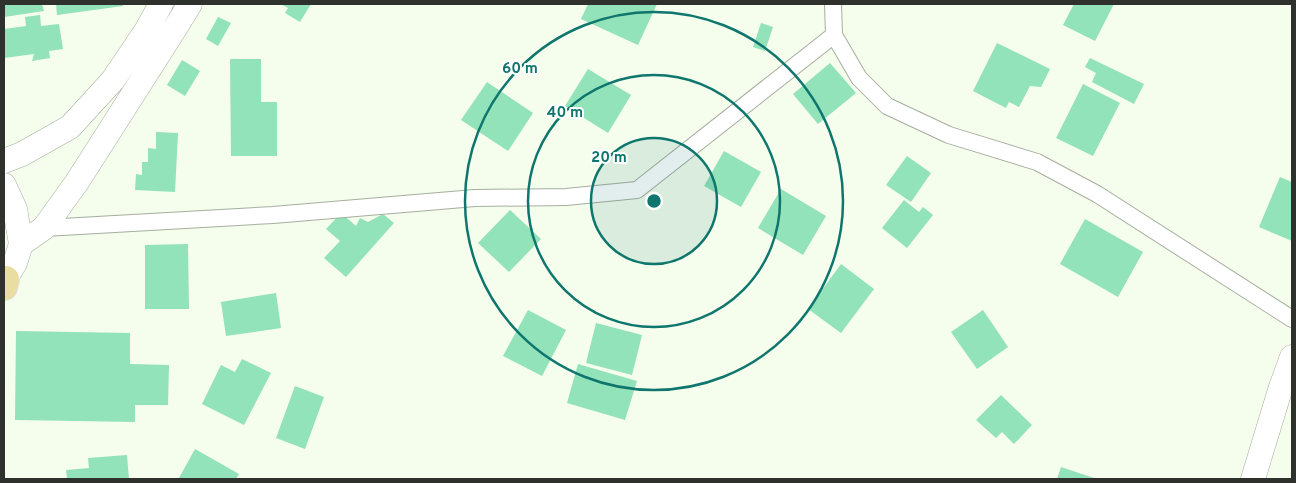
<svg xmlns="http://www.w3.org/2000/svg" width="1296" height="483" font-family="Overpass,sans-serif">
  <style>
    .building { fill: #92e2ba }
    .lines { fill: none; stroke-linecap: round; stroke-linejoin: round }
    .street-casing { stroke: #a6ae9f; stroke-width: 18 }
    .secondary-casing { stroke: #a6ae9f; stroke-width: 25 }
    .primary-casing { stroke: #dededd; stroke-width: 28 }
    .street { stroke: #fff; stroke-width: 16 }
    .secondary { stroke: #fff; stroke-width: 24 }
    .primary { stroke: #eadda2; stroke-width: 26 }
    .ring { fill: none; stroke: #0f766e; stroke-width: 2.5 }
    .centre { fill: #0f766e; stroke: #fff; stroke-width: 2.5 }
    .ring-label { font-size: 15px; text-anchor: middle; font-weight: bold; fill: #0f766e; stroke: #fff; stroke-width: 4; stroke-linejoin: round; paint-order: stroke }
  </style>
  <rect width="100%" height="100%" fill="#f5fded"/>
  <path class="building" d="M4,4H42L44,11L4,17Z
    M56,4H123V6L57,15Z
    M281,4H311L300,22L285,13L288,8Z
    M588,4H657L638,45L581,19Z
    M1074,4H1114L1095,41L1063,25Z
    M40,15L41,26L59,24L63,49L49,51L50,58L32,61L34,54L4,58V29L26,26L25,17Z
    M218,17L231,23L218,46L206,39Z
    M761,23L773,27L765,51L753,47Z
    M997,43L1050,69L1041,87L1030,86L1019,107L1009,102L1006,108L973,91Z
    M1090,58L1144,84L1134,104L1092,82L1096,73L1085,67Z
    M230,59H261V102H277V156H231Z
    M182,60L200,71L185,96L167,85Z
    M830,63L856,93L818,124L793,94Z
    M588,69L631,95L608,133L565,106Z
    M487,82L533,113L508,151L461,120Z
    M1083,84L1120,103L1093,156L1056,138Z
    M156,132L178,133L175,192L135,190L136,174L142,175V162H148V148L156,149Z
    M724,151L761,172L741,207L704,186Z
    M907,156L931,173L911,202L886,185Z
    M1280,177L1292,182V241L1259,227Z
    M781,189L826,216L803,255L758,228Z
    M904,200L919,212L923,207L933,215L907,248L882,228Z
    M510,210L541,239L509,272L478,243Z
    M341,213L356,226L360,218L368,222L383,214L394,223L346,277L324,258L340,241L326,229Z
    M1085,219L1143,252L1118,297L1060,264Z
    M188,244L189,309H145V245Z
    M841,264L874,289L841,333L808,309Z
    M276,293L281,328L226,336L221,302Z
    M528,310L566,330L542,376L503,356Z
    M983,310L1008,347L977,369L951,332Z
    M596,323L642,335L632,375L586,363Z
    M16,331L130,333V364L169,365L168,405H135V422L15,420Z
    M242,359L271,373L244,425L202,404L221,365L235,372Z
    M578,364L637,381L625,420L567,403Z
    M295,386L324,397L305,449L276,438Z
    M1001,395L1032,425L1014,444L1002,432L996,438L976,420Z
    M195,449L239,474L236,479H182L179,478Z
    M127,455L129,479H67L66,470L89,468L88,458Z
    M1061,467L1097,479H1057Z"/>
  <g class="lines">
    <g class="street-casing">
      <path id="street" d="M833,4L834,35L859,78L887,106L949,135L1037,162L1097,194L1292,319
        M44,228L273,215L475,198L566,197L637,190L834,35"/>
    </g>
    <g class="secondary-casing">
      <path id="secondary" d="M4,161L22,154L70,127L113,80L146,31L161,4
        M4,185L15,209L21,244L15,263L4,281
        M21,244L44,228L77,182L174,30L190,4
        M1253,479L1281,387L1292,357"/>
    </g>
    <g class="primary-casing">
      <path id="primary" d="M4,287L6,279"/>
    </g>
    <use href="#street" class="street"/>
    <use href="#secondary" class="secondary"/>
    <use href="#primary" class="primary"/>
  </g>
  <circle cx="654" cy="201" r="63" fill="#0f766e" fill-opacity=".12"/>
  <g class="ring">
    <circle cx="654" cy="201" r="63"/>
    <circle cx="654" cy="201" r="126"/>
    <circle cx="654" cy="201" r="189"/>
  </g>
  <circle cx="654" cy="201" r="8" class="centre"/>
  <g class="ring-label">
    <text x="520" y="73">60 m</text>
    <text x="565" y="117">40 m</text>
    <text x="609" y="162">20 m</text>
  </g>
  <rect width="1296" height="483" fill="none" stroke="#2f322c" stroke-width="10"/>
</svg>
